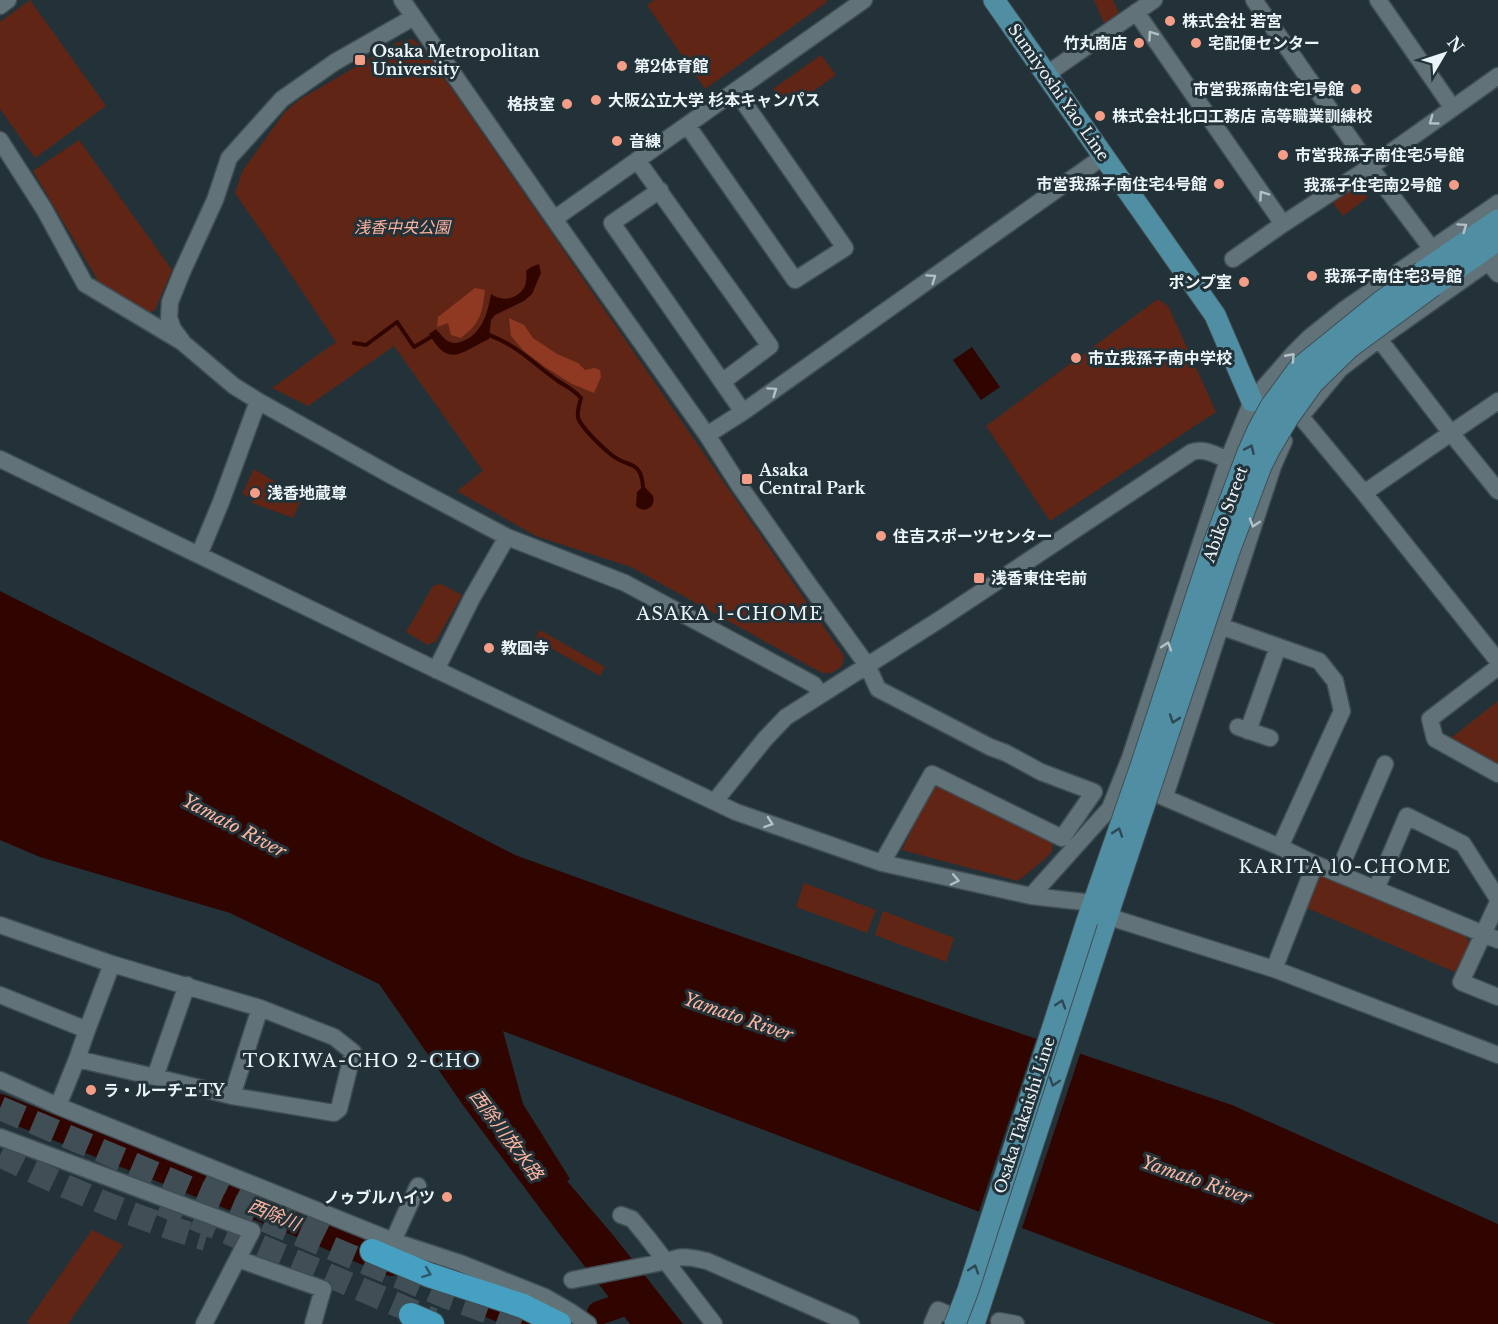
<svg xmlns="http://www.w3.org/2000/svg" width="1498" height="1324" font-family="'Libre Baskerville','Noto Sans JP',serif">
  <style>
    .green { fill: #612515 }
    .forest { fill: #8f3922 }
    .water { fill: #300500 }
    .pier { fill: #223238 }
    .lines { fill: none; stroke-linecap: round; stroke-linejoin: round }
    .stream { stroke: #300500; stroke-width: 4 }
    .river { stroke: #300500; stroke-width: 24 }
    .highway-tunnel { stroke: #404f55; stroke-width: 24; stroke-dasharray: 24 12; stroke-linecap: butt }
    .minor-casing { stroke: #404e53; stroke-width: 19 }
    .major-casing { stroke: #404e53; stroke-width: 23 }
    .highway-casing { stroke: #404e53; stroke-width: 26 }
    .minor { stroke: #617279; stroke-width: 16 }
    .major { stroke: #508ea4; stroke-width: 21 }
    .highway { stroke: #45a0c1; stroke-width: 24 }
    .major-bridge-casing { stroke: #404e53; stroke-width: 23; stroke-linecap: butt }
    .major-bridge { stroke: #508ea4; stroke-width: 21 }
    .oneway { stroke: #b4c1c6 }
    .oneway2 { stroke: #2e4953 }
    .oneway3 { stroke: #2e5868 }
    .poi-dot { fill: #f49e87; stroke: #223238; stroke-width: 2 }
    .labels { text-anchor: middle; dominant-baseline: central; stroke-width: 6; stroke-linejoin: round; paint-order: stroke }
    .poi-label { font-size: 16px; font-weight: bold; fill: #ebf5f9; stroke: #223238; text-anchor: start }
    .street-label { font-size: 16px; fill: #ebf5f9; stroke: #223238 }
    .park-label { font-size: 16px; font-style: italic; fill: #fcb29e; stroke: #223238 }
    .neighbourhood-label { font-size: 18px; letter-spacing: 1.5px; fill: #ebf5f9; stroke: #223238 }
    .water-label { font-size: 18px; font-style: italic; fill: #feb5a0; stroke: #223238 }
  </style>
  <rect width="100%" height="100%" fill="#223238"/>
  <path class="green" d="M30,0L106,106L35,158L0,109V22Z
    M654,0H826L827,2L705,89L647,5Z
    M1094,0H1113L1119,13L1104,23Z
    M412,39L422,46L844,656L842,666L832,673H822L631,567L536,536L457,491L483,471L394,346L308,406L272,388L336,342L286,267L235,193L243,170L284,113L299,100L398,42Z
    M821,55L836,75L788,109L773,89Z
    M79,140L172,270L155,310L146,314L100,284L33,171Z
    M1358,184L1368,197L1343,216L1333,203Z
    M1158,299L1168,306L1216,412L1050,521L986,426Z
    M254,469L302,498L293,518L252,503L254,499L242,494Z
    M441,584L462,595L436,641L428,645L406,632L433,586Z
    M540,630L605,667L600,676L535,639Z
    M1498,701V765L1451,738Z
    M934,784L1053,839L1052,851L1047,857L1018,881L902,850Z
    M1326,875L1461,929L1470,944L1455,972L1307,908L1320,877Z
    M804,883L876,910L867,933L796,907Z
    M883,911L954,938L946,962L875,935Z
    M92,1230L123,1245L68,1324H30L27,1322Z"/>
  <path class="forest" d="M475,288L485,290C482,314 481,322 461,338L451,335L448,323L437,327L438,317Z
    M509,318L524,325L533,338L557,354L578,363L585,370L594,368L600,370L601,377L594,393L572,384L545,367L524,351L511,336Z"/>
  <path class="water" d="M539,264L541,273L532,294L524,301L495,315L491,320L489,339C461,352 449,369 429,334L436,329C440,333 444,340 450,342C455,344 458,343 463,341C482,334 488,312 491,294C493,295 497,298 500,298C511,301 525,293 526,281C527,277 526,274 526,271L531,267Z
    M972,347L1000,387L981,400L953,360Z
    M645,487C646,488 652,495 653,496C656,506 646,515 636,506L637,492L641,488Z
    M0,591L237,711L515,855L689,918L975,1018L1232,1105L1498,1224V1324H1275L503,1031L523,1104L570,1179L567,1181L613,1235L683,1324H630L557,1231L465,1108L379,984L230,913L40,857L0,840Z"/>
  <path class="pier" d="M1037,1036L1081,1051L1021,1231L978,1214Z"/>
  <g class="lines">
    <path class="stream" d="M489,335C517,345 535,365 558,381C567,387 573,389 581,398C579,405 577,411 578,417C580,427 605,450 613,456C629,468 641,460 643,487
      M354,343L366,345L397,322L414,347L431,337"/>
    <path class="river" d="M0,1106L302,1226L391,1264
      M481,1302L528,1322L547,1323
      M599,1313L633,1301"/>
    <path class="highway-tunnel" d="M0,1108L447,1297L522,1324
      M0,1155C66,1188 135,1218 206,1239
      M208,1173L336,1234
      M161,1204L433,1320"/>
    <g class="minor-casing">
      <path id="minor" d="M402,0L559,226L707,435L739,485L807,582L867,665L878,689L990,747L1006,753L1041,772L1094,792L1062,838L932,774L882,863
        M1254,0L1370,167L1432,249
        M1378,0L1452,107
        M0,6L8,0
        M1136,12L1283,224L1370,167L1498,76
        M1047,74L1154,0
        M687,125L795,280L845,248L736,91
        M0,140L44,209L85,284L182,342L234,386L258,401L394,477L507,537L625,583L813,684L821,694
        M637,160L770,346L722,382
        M660,190L612,223L743,412
        M554,219L864,0
        M1233,259L1283,224
        M1488,262L1498,274
        M1379,339L1451,433L1498,401
        M182,341L173,329L169,318L170,302L182,272L215,200L229,158L282,99L335,62L414,17
        M1306,410L1340,369L1379,339L1498,255
        M1301,417L1364,493L1498,661
        M707,435L743,412L1104,156
        M0,459L418,661L736,812L882,863L1031,896L1084,902L1092,905L1119,920L1274,969L1498,1055
        M1364,493L1451,433L1498,491
        M199,555L221,502L258,401
        M1220,626L1319,661L1335,681L1342,711L1280,847
        M1498,667L1430,719L1435,739L1498,774
        M436,670L472,598L507,537
        M1238,727L1270,738
        M1248,731L1278,647
        M1154,793L1280,847L1315,864L1498,940
        M1165,796L1273,466L1284,441
        M715,801L765,739L786,717L939,620L1192,452C1205,448 1216,455 1228,460
        M1338,873L1385,764
        M1376,889L1407,816L1463,844L1498,899
        M1031,896L1110,808L1130,758L1228,460L1252,401L1293,354L1309,338L1345,309L1498,203
        M1498,902L1461,982L1498,997
        M0,925L112,964L260,1008L334,1037L353,1052L339,1109L334,1113L232,1096L260,1008
        M1274,969L1315,864
        M0,995L87,1030L112,964
        M77,1059L87,1030
        M155,1077L232,1096
        M0,1080L58,1106L393,1241L460,1263L545,1297L571,1312L588,1324
        M58,1106L77,1059L155,1077L187,985
        M0,1137L252,1231L204,1324
        M621,1215L632,1219L647,1237L714,1324
        M393,1241L418,1186
        M238,1259L323,1289L313,1324
        M667,1262C681,1254 692,1258 707,1261L851,1324
        M572,1280L658,1263
        M999,1321L1016,1324
        M932,1324L938,1310L967,1322"/>
    </g>
    <g class="major-casing">
      <path id="major" d="M994,0L1215,315L1252,401
        M1422,272L1498,220
        M1433,286L1498,240
        M1087,921L1099,887
        M974,1324L1115,893"/>
    </g>
    <g class="highway-casing">
      <path id="highway" d="M372,1251L429,1275L523,1306L559,1324
        M411,1315L432,1324"/>
    </g>
    <use href="#minor" class="minor"/>
    <use href="#major" class="major"/>
    <use href="#highway" class="highway"/>
    <g class="major-bridge-casing">
      <path id="major-bridge" d="M1099,887L1141,766L1213,546L1247,455L1258,430L1271,406L1299,368L1383,300L1422,272
        M1115,893L1228,554L1261,466L1269,450L1288,418L1313,383L1350,347L1433,286
        M955,1324L968,1290L1087,921"/>
    </g>
    <use href="#major-bridge" class="major-bridge"/>
  </g>
  <defs><path id="oneway-chevron" d="M-2-3.5L2.5 0L-2 3.5" fill="none" stroke-width="1.6" stroke-linecap="round" stroke-linejoin="round" transform="scale(1.5)"/></defs>
  <g class="oneway">
    <use href="#oneway-chevron" transform="translate(1152 35) rotate(-125)"/>
    <use href="#oneway-chevron" transform="translate(1433 121) rotate(144)"/>
    <use href="#oneway-chevron" transform="translate(1263 195) rotate(-125)"/>
    <use href="#oneway-chevron" transform="translate(1463 227) rotate(-35)"/>
    <use href="#oneway-chevron" transform="translate(932 278) rotate(-35)"/>
    <use href="#oneway-chevron" transform="translate(1291 357) rotate(-48)"/>
    <use href="#oneway-chevron" transform="translate(773 391) rotate(-35)"/>
    <use href="#oneway-chevron" transform="translate(1254 523) rotate(108)"/>
    <use href="#oneway-chevron" transform="translate(1167 646) rotate(-72)"/>
    <use href="#oneway-chevron" transform="translate(769 823) rotate(19)"/>
    <use href="#oneway-chevron" transform="translate(955 880) rotate(12)"/>
  </g>
  <g class="oneway2">
    <use href="#oneway-chevron" transform="translate(1250 449) rotate(-66)"/>
    <use href="#oneway-chevron" transform="translate(1174 719) rotate(109)"/>
    <use href="#oneway-chevron" transform="translate(1118 832) rotate(-71)"/>
    <use href="#oneway-chevron" transform="translate(1061 1004) rotate(-72)"/>
    <use href="#oneway-chevron" transform="translate(1054 1082) rotate(108)"/>
    <use href="#oneway-chevron" transform="translate(974 1269) rotate(-72)"/>
  </g>
  <use class="oneway3" href="#oneway-chevron" transform="translate(427 1273) rotate(21)"/>
  <g class="poi-dot">
    <circle cx="1170" cy="21" r="6"/>
    <circle cx="1139" cy="43" r="6"/>
    <circle cx="1196" cy="43" r="6"/>
    <rect x="354" y="54" width="12" height="12" rx="3"/>
    <circle cx="622" cy="66" r="6"/>
    <circle cx="1356" cy="89" r="6"/>
    <circle cx="596" cy="100" r="6"/>
    <circle cx="567" cy="104" r="6"/>
    <circle cx="1100" cy="116" r="6"/>
    <circle cx="617" cy="141" r="6"/>
    <circle cx="1283" cy="155" r="6"/>
    <circle cx="1219" cy="184" r="6"/>
    <circle cx="1454" cy="185" r="6"/>
    <circle cx="1312" cy="276" r="6"/>
    <circle cx="1244" cy="282" r="6"/>
    <circle cx="1076" cy="358" r="6"/>
    <rect x="741" y="473" width="12" height="12" rx="3"/>
    <circle cx="255" cy="493" r="6"/>
    <circle cx="881" cy="536" r="6"/>
    <rect x="973" y="572" width="12" height="12" rx="3"/>
    <circle cx="489" cy="648" r="6"/>
    <circle cx="91" cy="1090" r="6"/>
    <circle cx="447" cy="1197" r="6"/>
  </g>
  <g class="labels">
    <g class="poi-label">
      <text x="1182" y="21">株式会社 若宮</text>
      <text x="1127" y="43" text-anchor="end">竹丸商店</text>
      <text x="1208" y="43">宅配便センター</text>
      <text x="372" y="51">Osaka Metropolitan<tspan x="372" dy="18">University</tspan></text>
      <text x="634" y="66">第2体育館</text>
      <text x="1344" y="89" text-anchor="end">市営我孫南住宅1号館</text>
      <text x="608" y="100">大阪公立大学 杉本キャンパス</text>
      <text x="555" y="104" text-anchor="end">格技室</text>
      <text x="1112" y="116">株式会社北口工務店 高等職業訓練校</text>
      <text x="629" y="141">音練</text>
      <text x="1295" y="155">市営我孫子南住宅5号館</text>
      <text x="1207" y="184" text-anchor="end">市営我孫子南住宅4号館</text>
      <text x="1442" y="185" text-anchor="end">我孫子住宅南2号館</text>
      <text x="1324" y="276">我孫子南住宅3号館</text>
      <text x="1232" y="282" text-anchor="end">ポンプ室</text>
      <text x="1088" y="358">市立我孫子南中学校</text>
      <text x="759" y="470">Asaka<tspan x="759" dy="18">Central Park</tspan></text>
      <text x="267" y="493">浅香地蔵尊</text>
      <text x="893" y="536">住吉スポーツセンター</text>
      <text x="991" y="578">浅香東住宅前</text>
      <text x="501" y="648">教圓寺</text>
      <text x="103" y="1090">ラ・ルーチェTY</text>
      <text x="435" y="1197" text-anchor="end">ノゥブルハイツ</text>
    </g>
    <g class="street-label">
      <text transform="translate(1059 92) rotate(55)">Sumiyoshi Yao Line</text>
      <text transform="translate(1225 514) rotate(-70)">Abiko Street</text>
      <text transform="translate(1024 1115) rotate(-72)">Osaka Takaishi Line</text>
    </g>
    <g class="park-label">
      <text x="402" y="227">浅香中央公園</text>
    </g>
    <g class="neighbourhood-label">
      <text x="730" y="614">ASAKA 1-CHOME</text>
      <text x="1345" y="867">KARITA 10-CHOME</text>
      <text x="362" y="1061">TOKIWA-CHO 2-CHO</text>
    </g>
    <g class="water-label">
      <text transform="translate(234 826) rotate(28)">Yamato River</text>
      <text transform="translate(738 1017) rotate(19)">Yamato River</text>
      <text transform="translate(506 1135) rotate(53)">西除川放水路</text>
      <text transform="translate(1196 1180) rotate(19)">Yamato River</text>
      <text transform="translate(274 1215) rotate(22)">西除川</text>
    </g>
  </g>
  <g transform="translate(1444 54) rotate(51)" stroke="#223238" stroke-width="4.5" paint-order="stroke">
  <path d="M0-4.5L10 22L0 15L-10 22Z" fill="#ebf5f9"/>
  <text y="-9" font-size="16" font-weight="bold" text-anchor="middle" fill="#ebf5f9">N</text>
  </g>
</svg>
